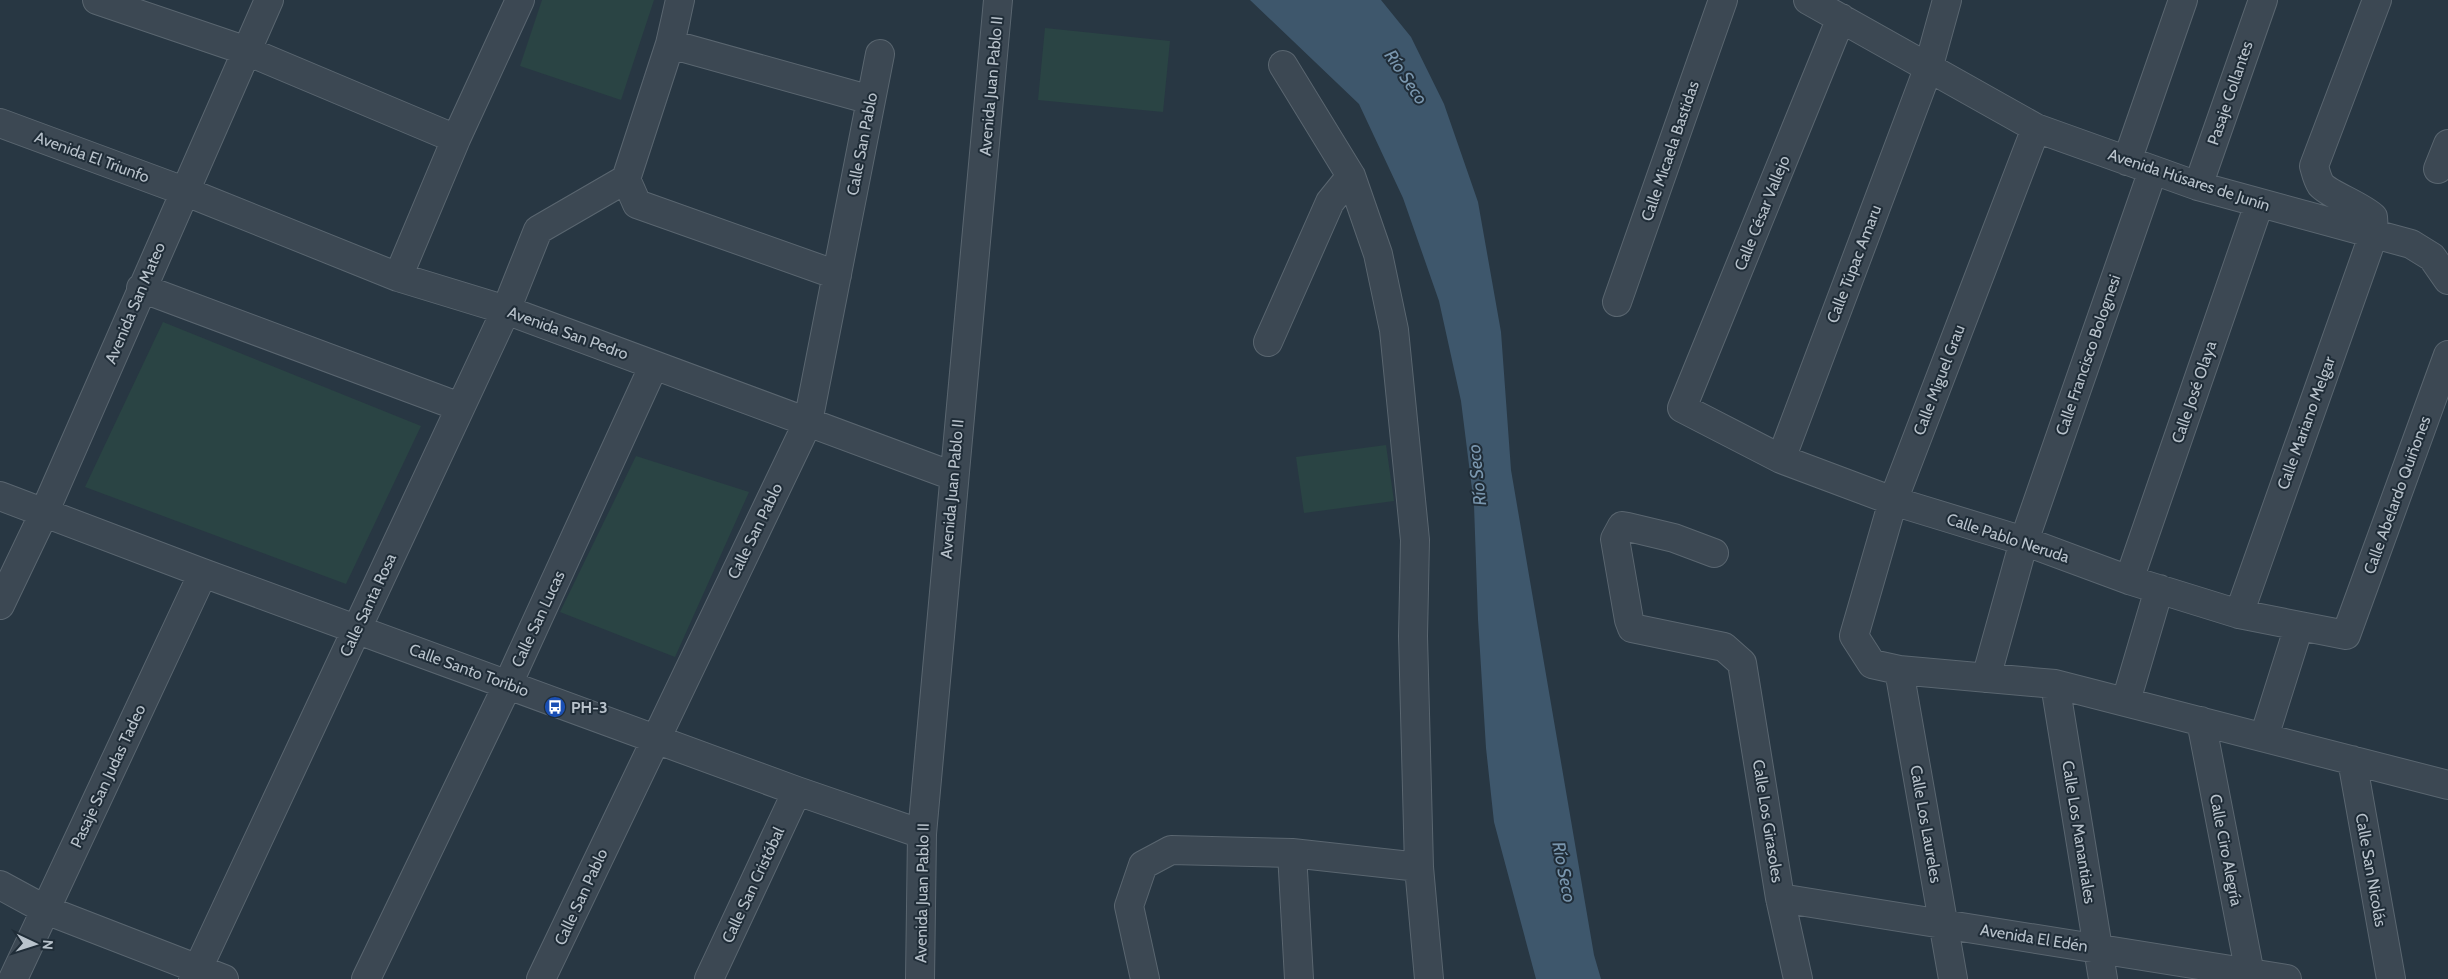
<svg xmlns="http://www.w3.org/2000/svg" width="2448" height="979" font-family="Cabin,sans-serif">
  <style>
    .green { fill: #2a4444 }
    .water { fill: #3e576c }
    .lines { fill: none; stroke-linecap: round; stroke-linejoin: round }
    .minor-casing { stroke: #5a6670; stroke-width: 30 }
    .minor { stroke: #3c4853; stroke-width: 28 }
    .labels { text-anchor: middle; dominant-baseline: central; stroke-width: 4; stroke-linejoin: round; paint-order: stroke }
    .street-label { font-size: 16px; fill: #b9c3cc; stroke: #202d38 }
    .poi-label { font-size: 16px; font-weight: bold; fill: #b9c3cc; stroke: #202d38; text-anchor: start }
    .water-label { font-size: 18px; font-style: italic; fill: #7a97af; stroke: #202d38 }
  </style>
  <rect width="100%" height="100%" fill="#283743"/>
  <path class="green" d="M542,0H654L621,100L520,66Z
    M1045,28L1170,41L1163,112L1038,100Z
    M163,322L421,426L346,584L85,487Z
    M1386,445L1394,501L1304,513L1296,457Z
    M636,456L749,492L675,657L560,612Z"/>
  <path class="water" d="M1250,0H1381L1411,37L1444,104L1478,202L1501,332L1511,470L1594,955L1601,979H1536L1494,822L1486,748L1478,619L1474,505L1461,401L1439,301L1403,198L1359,104Z"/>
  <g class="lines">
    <g class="minor-casing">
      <path id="minor" d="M97,0L247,51L456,139
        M1808,0L2036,128L2198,186L2411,244L2432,257L2448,280
        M1841,18L1682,408L1781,459L1893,501L2024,541L2129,580L2239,614L2346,635L2448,355
        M670,44L871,100
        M1283,65L1351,176L1378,254L1394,330L1415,540L1413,636L1419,867L1429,979
        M0,123L184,191L398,277L506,310L953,476
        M2036,128L1893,501L1854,636L1872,664L1899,670L2055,684L2448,785
        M2127,161L2183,0
        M2438,169L2448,144
        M626,179L637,204L837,275
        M2198,186L2263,0
        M398,277L456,139L520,0
        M141,288L460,407
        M1617,302L1723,0
        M1268,342L1330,202L1351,176
        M1781,459L1928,69L1947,0
        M0,496L203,573L797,791L922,834
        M1714,553L1674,538L1628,527L1622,526L1615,539L1629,620L1632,628L1724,647L1742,663L1780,898L1798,979
        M2129,580L2259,204
        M0,605L44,513L269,0
        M2239,614L2374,233L2373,217C2360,205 2330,195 2321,185C2317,179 2316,173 2314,166L2377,0
        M1899,670L1953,979
        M1986,678L2024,541L2153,170
        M2055,684L2103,979
        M2126,701L2159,589
        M2201,721L2251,979
        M2264,737L2299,626
        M2352,760L2391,979
        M1292,853L1299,979
        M0,885L46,910L224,979
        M1780,898L2287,979
        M13,979L203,573
        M193,979L506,310L538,230L626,179L670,44L680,0
        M366,979L508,684L654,365
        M541,979L808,422L880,54
        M709,979L797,791
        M920,979L922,834L998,0
        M1145,979L1129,906L1143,865L1171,850L1292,853L1419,867"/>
    </g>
    <use href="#minor" class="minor"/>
  </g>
  <defs>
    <g id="bus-disc" transform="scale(1.125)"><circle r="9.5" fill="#1a4fb4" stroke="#202d38"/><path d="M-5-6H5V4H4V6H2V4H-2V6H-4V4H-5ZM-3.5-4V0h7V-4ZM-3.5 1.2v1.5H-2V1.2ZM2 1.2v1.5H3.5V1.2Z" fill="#fff"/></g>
  </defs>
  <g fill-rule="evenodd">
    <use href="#bus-disc" x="555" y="707"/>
  </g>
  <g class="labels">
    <g class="street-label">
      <text transform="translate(991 86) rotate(-85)">Avenida Juan Pablo II</text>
      <text transform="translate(2230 93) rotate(-71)">Pasaje Collantes</text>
      <text transform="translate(862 144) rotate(-79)">Calle San Pablo</text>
      <text transform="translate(1670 151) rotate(-71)">Calle Micaela Bastidas</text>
      <text transform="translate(92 157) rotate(20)">Avenida El Triunfo</text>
      <text transform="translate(2189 180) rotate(18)">Avenida Húsares de Junín</text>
      <text transform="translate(1762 213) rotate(-68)">Calle César Vallejo</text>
      <text transform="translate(1854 264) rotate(-69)">Calle Túpac Amaru</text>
      <text transform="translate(135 303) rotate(-67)">Avenida San Mateo</text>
      <text transform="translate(568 333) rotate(20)">Avenida San Pedro</text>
      <text transform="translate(2088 355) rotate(-71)">Calle Francisco Bolognesi</text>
      <text transform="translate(1939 380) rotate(-69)">Calle Miguel Grau</text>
      <text transform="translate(2194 392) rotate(-71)">Calle José Olaya</text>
      <text transform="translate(2306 423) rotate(-70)">Calle Mariano Melgar</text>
      <text transform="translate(952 489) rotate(-85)">Avenida Juan Pablo II</text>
      <text transform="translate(2397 495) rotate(-70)">Calle Abelardo Quiñones</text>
      <text transform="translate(755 531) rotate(-64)">Calle San Pablo</text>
      <text transform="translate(2008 538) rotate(18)">Calle Pablo Neruda</text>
      <text transform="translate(368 605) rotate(-65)">Calle Santa Rosa</text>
      <text transform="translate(538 619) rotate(-65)">Calle San Lucas</text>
      <text transform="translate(469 670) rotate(20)">Calle Santo Toribio</text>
      <text transform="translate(108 776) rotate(-65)">Pasaje San Judas Tadeo</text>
      <text transform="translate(1768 821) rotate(81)">Calle Los Girasoles</text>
      <text transform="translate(1926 824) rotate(80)">Calle Los Laureles</text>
      <text transform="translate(2079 832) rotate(81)">Calle Los Manantiales</text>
      <text transform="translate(2226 850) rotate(79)">Calle Ciro Alegría</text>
      <text transform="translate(2371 870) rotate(80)">Calle San Nicolás</text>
      <text transform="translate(753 885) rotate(-65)">Calle San Cristóbal</text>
      <text transform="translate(922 893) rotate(-89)">Avenida Juan Pablo II</text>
      <text transform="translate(581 897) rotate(-65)">Calle San Pablo</text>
      <text transform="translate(2034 938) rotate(9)">Avenida El Edén</text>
    </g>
    <g class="poi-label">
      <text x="571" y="707">PH-3</text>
    </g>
    <g class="water-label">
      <text transform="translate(1406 77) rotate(56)">Río Seco</text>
      <text transform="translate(1477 475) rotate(-96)">Río Seco</text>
      <text transform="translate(1564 872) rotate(79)">Río Seco</text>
    </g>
  </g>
  <g transform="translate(35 944) rotate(94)" stroke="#202d38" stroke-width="4" paint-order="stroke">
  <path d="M0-4L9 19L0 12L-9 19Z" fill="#b9c3cc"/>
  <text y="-8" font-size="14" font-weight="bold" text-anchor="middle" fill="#b9c3cc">N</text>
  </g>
</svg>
